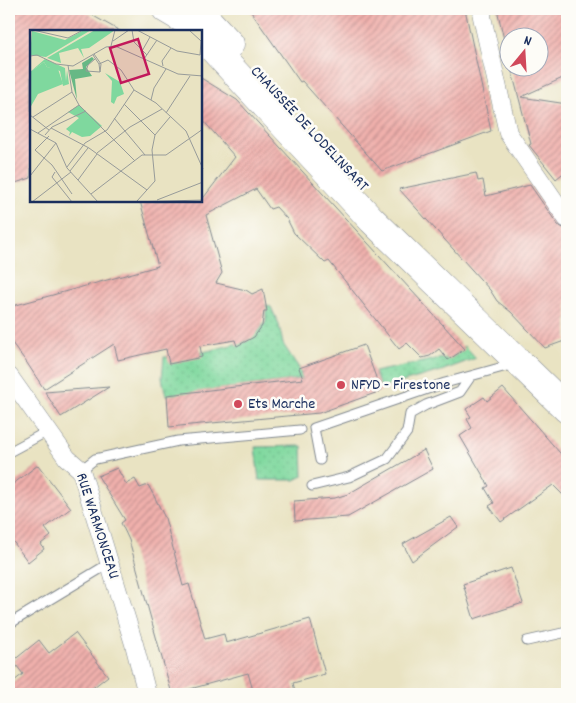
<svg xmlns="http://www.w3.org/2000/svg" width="576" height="703" font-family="Dekko,sans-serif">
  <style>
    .grass { fill: url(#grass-dots); stroke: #4d847e }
    .building { fill: url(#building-hatch) }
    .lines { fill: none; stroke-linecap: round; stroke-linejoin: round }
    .lane-casing { stroke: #828990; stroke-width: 11 }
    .street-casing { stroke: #828990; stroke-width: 19 }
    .primary-casing { stroke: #828990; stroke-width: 29 }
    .lane { stroke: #fff; stroke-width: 9 }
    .street { stroke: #fff; stroke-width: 18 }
    .primary { stroke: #fff; stroke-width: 28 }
    .poi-dot { fill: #d1495b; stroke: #fdfcf7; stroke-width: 2 }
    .labels { text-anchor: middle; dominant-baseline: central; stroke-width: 5; stroke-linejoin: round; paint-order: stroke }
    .street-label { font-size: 16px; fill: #1b2f5e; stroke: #fdfcf7 }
    .poi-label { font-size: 16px; fill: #1b2f5e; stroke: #fdfcf7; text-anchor: start }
    .inset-road { fill: none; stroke: #979b9a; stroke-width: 1 }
    .view { fill: #c2185b; fill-opacity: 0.15; stroke: #c2185b; stroke-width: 2.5 }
    .inset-edge { fill: none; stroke: #1b2f5e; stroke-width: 2.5 }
  </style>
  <defs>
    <pattern id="grass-dots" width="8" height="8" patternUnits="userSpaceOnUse" patternTransform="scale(1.25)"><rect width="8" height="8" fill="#7fd89e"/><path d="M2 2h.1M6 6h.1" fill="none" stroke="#6dba8a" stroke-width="1.8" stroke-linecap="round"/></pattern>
    <pattern id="building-hatch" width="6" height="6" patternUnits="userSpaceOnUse" patternTransform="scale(1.25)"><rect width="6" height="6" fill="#f0b0ac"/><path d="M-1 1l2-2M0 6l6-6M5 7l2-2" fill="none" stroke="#c2908f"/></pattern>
  </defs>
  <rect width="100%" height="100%" fill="#fdfcf7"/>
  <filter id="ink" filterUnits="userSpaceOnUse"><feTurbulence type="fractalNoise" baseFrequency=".02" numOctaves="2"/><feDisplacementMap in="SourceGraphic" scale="10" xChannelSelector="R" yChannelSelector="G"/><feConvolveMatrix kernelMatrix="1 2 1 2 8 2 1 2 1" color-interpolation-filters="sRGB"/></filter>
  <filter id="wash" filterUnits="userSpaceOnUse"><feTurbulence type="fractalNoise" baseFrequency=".0096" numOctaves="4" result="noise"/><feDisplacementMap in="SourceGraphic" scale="20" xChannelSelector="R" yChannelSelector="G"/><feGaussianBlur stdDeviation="1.12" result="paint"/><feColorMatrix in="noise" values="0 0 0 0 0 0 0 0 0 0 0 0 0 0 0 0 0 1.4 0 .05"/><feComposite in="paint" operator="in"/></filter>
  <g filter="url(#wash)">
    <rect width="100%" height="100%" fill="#e9e3c2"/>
    <path class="grass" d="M266,305L271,307L279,325L283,344L299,368L302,379L166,396L162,378L164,357L188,356L247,341L259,331L266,322Z
      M465,346L476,358L441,371L381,388L374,372L437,359L451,358Z
      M302,446L303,476L295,480H259L255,447Z"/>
    <g id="blocks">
      <path class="building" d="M9,9H81L120,31H31V178L9,185Z
        M249,9H465L491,131L382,171L302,81L300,82Z
        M497,9H567V76L521,97L567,104V170L556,179L529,145L531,144L511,68H538V38H508V57Z
        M201,78L237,100L465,349L448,360L439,349L430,356L422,358L407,343L399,349L329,261L325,263L294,233L287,219L276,207L270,209L256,189L206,215L222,273L216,283L246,290L252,294L263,289L267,311H264L262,326L254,337L237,346L235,340L200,346L202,357L169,364L166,349L118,360L114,344L44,389L27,363L9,339V307L158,266L140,201H201L235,157L201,118Z
        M476,173L478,181L483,180L486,196L530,185L558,225L567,230V340L545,348L511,312L497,301L490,290L399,189Z
        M364,345L381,391L319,413L169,427L167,395L303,379L299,368Z
        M109,387L61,417L45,392Z
        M503,388L567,461V499L553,485L501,522L489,506L494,503L485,488L489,486L460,436L472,428L467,419L471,417L466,409L484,397L487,401Z
        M424,450L433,469L348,517L295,521L294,501L335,498L348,494Z
        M38,465L71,508L45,528L51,536L41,544L44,549L28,562L9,536V487Z
        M117,468L126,484L135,479L140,488L148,485L153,494L165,518L183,586L189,584L205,639L224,634L226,643L310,619L325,674L293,683L295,691L282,694H254L248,673L172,694L129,540L121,523L125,520L98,476Z
        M451,517L458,527L412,561L403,544Z
        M511,568L523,603L474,619L463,584Z
        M75,633L108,676L85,694H9V685L23,674L13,661L39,640L49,653Z"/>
    </g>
  </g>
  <g filter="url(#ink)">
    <use href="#blocks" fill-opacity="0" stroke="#828990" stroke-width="1"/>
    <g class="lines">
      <g class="lane-casing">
        <path id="lane" d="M9,452L48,431
          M320,460L314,428L445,383L514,364
          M81,470L95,459L178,441L300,430
          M312,486L349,477L387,459L407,432L410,414L426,405L460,392L471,376
          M9,624L110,563
          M527,641L567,632"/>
      </g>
      <g class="street-casing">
        <path id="street" d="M483,9L482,17L508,133L567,219
          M9,376L67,458L81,470L134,644L147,694"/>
      </g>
      <g class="primary-casing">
        <path id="primary" d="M166,9L188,22L197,31
          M197,9L230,44
          M201,36L372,220L567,409"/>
      </g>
      <use href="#lane" class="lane"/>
      <use href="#street" class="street"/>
      <use href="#primary" class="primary"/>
    </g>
  </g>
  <g class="poi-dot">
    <circle cx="341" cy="385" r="5"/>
    <circle cx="238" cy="404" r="5"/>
  </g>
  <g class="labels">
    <g class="street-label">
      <text transform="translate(309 129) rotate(47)">CHAUSSÉE DE LODELINSART</text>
      <text transform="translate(97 526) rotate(72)">RUE WARMONCEAU</text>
    </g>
    <g class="poi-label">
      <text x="351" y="385">NFYD - Firestone</text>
      <text x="248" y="404">Ets Marche</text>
    </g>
  </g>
  <g transform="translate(30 30)">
    <rect width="172" height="172" fill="#e9e3c2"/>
    <path d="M54,0H61L16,27L0,25L2,1L35,10ZM65,0H85L59,18L51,19L54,28L48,18L29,23L31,33L17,28ZM15,29L35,38L36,51L37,40L39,54L33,56L30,41L17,37L14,32L0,42ZM75,43L90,52L94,64L87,67L84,74L81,72L82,51Z" fill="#7fd89e"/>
    <path d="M62,27L64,29L56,37L62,46L45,49L47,70L39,40L53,39L52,33Z" fill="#67b885"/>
    <path d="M49,75L72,96L60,106L52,107L42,102L39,106L40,102L36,99L49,88L38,82Z" fill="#7fd89e"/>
    <path d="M14,32L17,37L28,39L33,54L8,64L0,78V42Z" fill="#7fd89e"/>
    <path class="inset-road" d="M3,0L38,8L53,0M102,0L104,12L117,25M107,0L147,21L170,25M159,0L171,11L170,25M83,11L99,0M81,16L85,0M112,21L120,7M63,25L69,34L70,42L71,34L64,24M0,26L7,25L26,34L43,36L76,17L85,16L148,44L173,46M65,29L58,35L56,41L70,42M114,29L127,10M69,34L78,30L91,40L104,60L126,73L156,101L173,139M38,35L42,62L49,75L105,131M133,36L132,31L141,18M121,70L124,58L136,39M94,74L125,105M136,83L160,46M0,85L19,100M3,87L42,62M84,88L115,125M21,98L59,118L117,160M0,99L26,113L37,138L68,172M8,103L49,75M15,105L22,97L56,81M19,106L5,120L22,135L42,164M67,123L100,97L132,79M37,137L55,113L77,100L104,60M40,141L58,118M25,142L22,147L42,172M0,146L26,113M48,150L67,124M61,164L112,125H136L173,99M127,170L173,152M107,171L125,151L122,120L125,105L140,87M2,172L41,142M100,172L173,170"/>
    <path class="view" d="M108,9L119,44L91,53L80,18Z"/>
    <rect width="172" height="172" class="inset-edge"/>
  </g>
  <rect width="576" height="703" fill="none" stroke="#fdfcf7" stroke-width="30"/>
  <g transform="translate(524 52) rotate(18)"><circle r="24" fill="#fdfcf7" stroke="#a3aaba"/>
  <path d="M0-4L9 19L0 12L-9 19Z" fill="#d1495b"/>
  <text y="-8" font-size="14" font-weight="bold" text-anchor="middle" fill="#1b2f5e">N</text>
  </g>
</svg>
